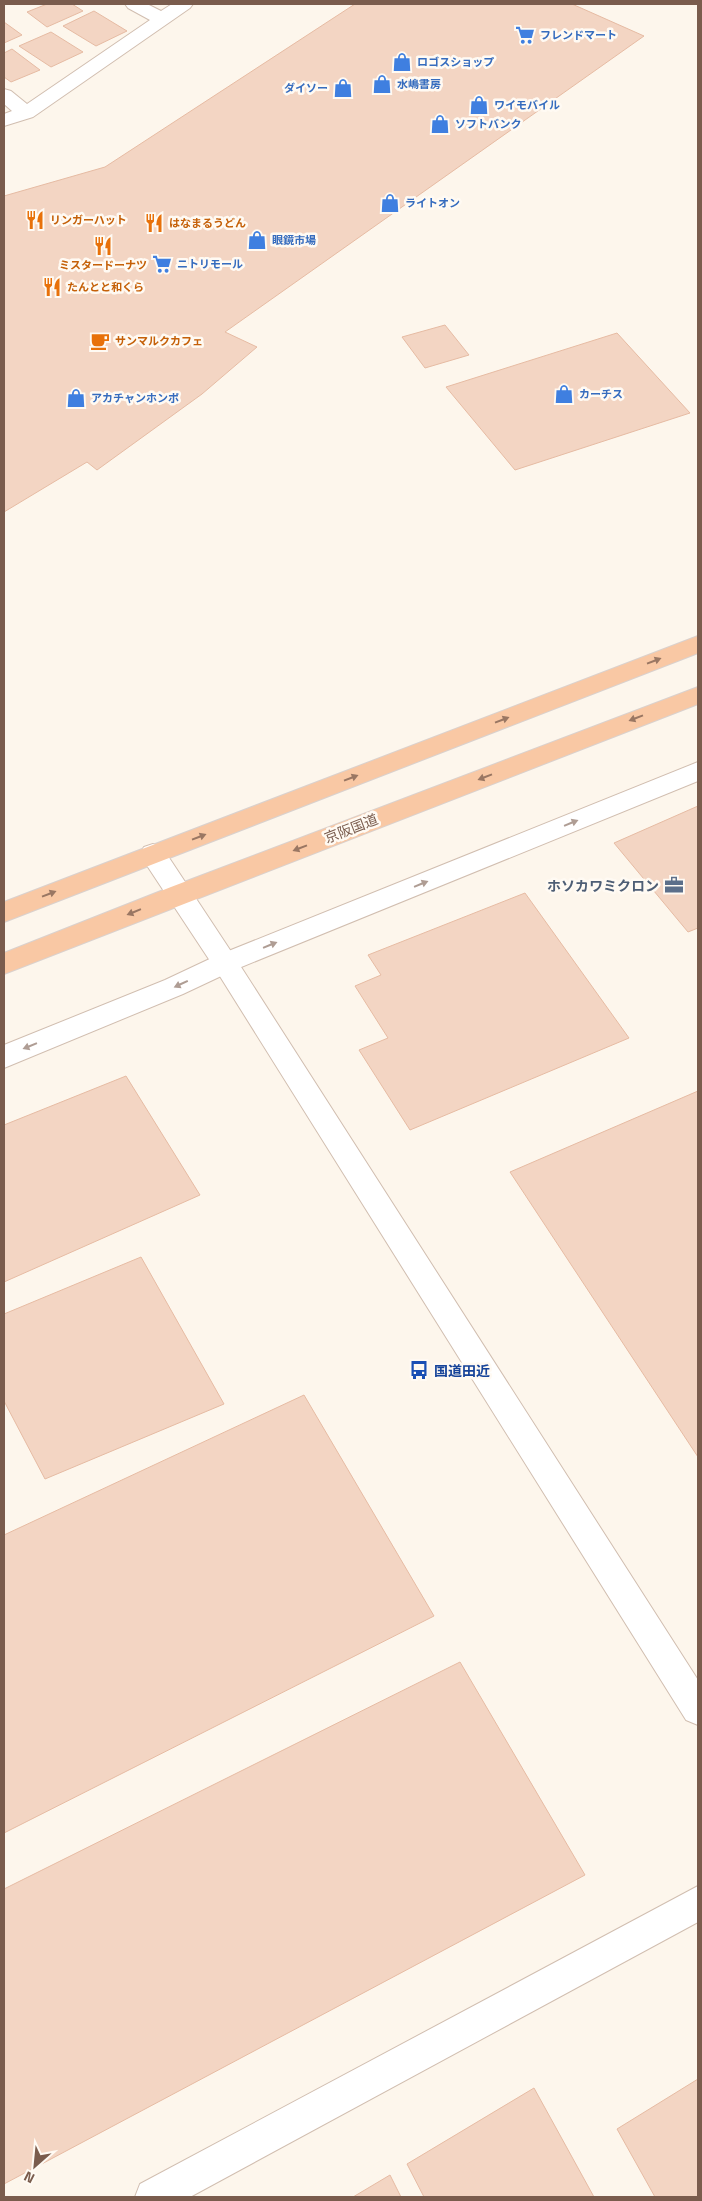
<svg xmlns="http://www.w3.org/2000/svg" width="702" height="2201" font-family="'Titillium Web','Noto Sans JP',sans-serif">
  <style>
    .building { fill: #f3d5c3; stroke: #e6bba3 }
    .lines { fill: none; stroke-linecap: round; stroke-linejoin: round }
    .minor-casing { stroke: #d1beb0; stroke-width: 2 }
    .tertiary-casing { stroke: #d1beb0; stroke-width: 2 }
    .trunk-casing { stroke: #dad1cd; stroke-width: 2 }
    .minor { fill: #fff; fill-rule: evenodd }
    .tertiary { fill: #fff; fill-rule: evenodd }
    .trunk { fill: #f9c8a4; fill-rule: evenodd }
    .oneway { fill: #9a7763 }
    .oneway2 { fill: #af9d94 }
    .labels { text-anchor: middle; dominant-baseline: central; stroke-width: 5; stroke-linejoin: round; paint-order: stroke }
    .far-shop-label { font-size: 11px; font-weight: bold; fill: #366cbe; stroke: #fffaf3; text-anchor: start }
    .far-food-label { font-size: 11px; font-weight: bold; fill: #c56008; stroke: #fffaf3; text-anchor: start }
    .street-label { font-size: 14px; fill: #7a5c4d; stroke: #fffaf3 }
    .service-label { font-size: 14px; font-weight: bold; fill: #4e5e75; stroke: #fffaf3; text-anchor: end }
    .transit-label { font-size: 14px; font-weight: bold; fill: #164399; stroke: #fffaf3; text-anchor: start }
  </style>
  <rect width="100%" height="100%" fill="#fdf6ec"/>
  <path class="building" d="M47,4H72L83,11L47,27L27,12Z
    M355,4H572L644,36L225,332L257,347L202,394L97,470L87,462L4,512V196L105,167Z
    M94,11L127,31L96,46L63,26Z
    M4,22L22,35L4,43Z
    M51,32L83,52L51,67L19,46Z
    M12,49L40,70L11,82L4,77V53Z
    M445,325L469,355L425,368L402,337Z
    M617,333L690,413L515,470L446,387Z
    M698,806V928L688,932L614,843Z
    M525,893L629,1038L410,1130L359,1050L388,1038L355,986L381,975L368,955Z
    M126,1076L200,1195L4,1282V1125Z
    M698,1091V1457L510,1172Z
    M141,1257L224,1404L45,1479L4,1401V1314Z
    M304,1395L434,1616L4,1833V1535Z
    M460,1662L585,1875L4,2184V1889Z
    M698,2079V2197H655L617,2129Z
    M534,2088L594,2197H424L407,2164Z
    M390,2175L401,2197H353Z"/>
  <g class="lines">
    <g class="minor-casing">
      <path id="minor" d="M125,4H147L161,11L172,4H193L190,8L33,117L4,126V114L12,111L4,104V89L11,91L27,104L150,20L128,8Z
        M698,762V781L234,970L183,994L4,1068V1045L165,980L216,956Z
        M698,1886V1922L190,2197H135L140,2184Z"/>
    </g>
    <g class="tertiary-casing">
      <path id="tertiary" d="M153,844L162,847L234,956L698,1680V1725L686,1720L216,970L144,861L140,854L144,847Z"/>
    </g>
    <g class="trunk-casing">
      <path id="trunk" d="M698,636V653L4,922V902Z
        M698,687V704L4,974V953L171,887Z"/>
    </g>
    <use href="#minor" class="minor"/>
    <use href="#tertiary" class="tertiary"/>
    <use href="#trunk" class="trunk"/>
  </g>
  <defs><path id="oneway-solid" d="M-6-.8H1V-3.2L6.5 0L1 3.2V.8H-6Z" transform="scale(1.25)"/></defs>
  <g class="oneway">
    <use href="#oneway-solid" transform="translate(654 661) rotate(-21)"/>
    <use href="#oneway-solid" transform="translate(636 718) rotate(159)"/>
    <use href="#oneway-solid" transform="translate(502 720) rotate(-21)"/>
    <use href="#oneway-solid" transform="translate(485 777) rotate(159)"/>
    <use href="#oneway-solid" transform="translate(351 778) rotate(-21)"/>
    <use href="#oneway-solid" transform="translate(199 837) rotate(-21)"/>
    <use href="#oneway-solid" transform="translate(300 848) rotate(159)"/>
    <use href="#oneway-solid" transform="translate(49 894) rotate(-21)"/>
    <use href="#oneway-solid" transform="translate(134 912) rotate(158)"/>
  </g>
  <g class="oneway2">
    <use href="#oneway-solid" transform="translate(571 823) rotate(-22)"/>
    <use href="#oneway-solid" transform="translate(421 884) rotate(-22)"/>
    <use href="#oneway-solid" transform="translate(270 945) rotate(-22)"/>
    <use href="#oneway-solid" transform="translate(181 984) rotate(155)"/>
    <use href="#oneway-solid" transform="translate(30 1046) rotate(158)"/>
  </g>
  <defs>
    <g id="supermarket-bare" transform="scale(1.5)"><path d="M-6-5.5h2.5l.6 2H6L4.5 2H-2.5L-4.4-4H-6ZM-1.5 3.2a1.3 1.3 0 1 0 .1 0ZM3 3.2a1.3 1.3 0 1 0 .1 0Z" fill="#3f7fe0" stroke="#fffaf3" stroke-width="2.5" paint-order="stroke"/></g>
    <g id="shop-bare" transform="scale(1.5)"><path d="M-5-2.5h2.3a2.7 3.5 0 0 1 5.4 0H5L5.5 6h-11ZM-1.5-2.5h3a1.5 2.3 0 0 0-3 0Z" fill="#3f7fe0" stroke="#fffaf3" stroke-width="2.5" paint-order="stroke"/></g>
    <g id="restaurant-bare" transform="scale(1.5)"><path d="M-5-6h1v4h1v-4h1v4h1v-4h1v5L-1.5 .5V6h-2V.5L-5-1ZM5-6V6H3V1.5H1.5Q1.5-4 5-6Z" fill="#e8710a" stroke="#fffaf3" stroke-width="2.5" paint-order="stroke"/></g>
    <g id="cafe-bare" transform="scale(1.5)"><path d="M-5.5-4.5H6V0H3Q3 3.5 0 3.5H-2.5Q-5.5 3.5-5.5 0ZM3-3.2v2h1.7v-2ZM-6 4.5H4V6H-6Z" fill="#e8710a" stroke="#fffaf3" stroke-width="2.5" paint-order="stroke"/></g>
    <g id="office-bare" transform="scale(1.5)"><path d="M-6-3h4V-5.5h4V-3h4V5H-6ZM-1-4.5V-3h2v-1.5ZM-6 0V1H6V0Z" fill="#5c6f8a" stroke="#fffaf3" stroke-width="2.5" paint-order="stroke"/></g>
    <g id="bus-bare" transform="scale(1.5)"><path d="M-5-6H5V4H4V6H2V4H-2V6H-4V4H-5ZM-3.5-4V0h7V-4ZM-3.5 1.2v1.5H-2V1.2ZM2 1.2v1.5H3.5V1.2Z" fill="#1a4fb4" stroke="#fffaf3" stroke-width="2.5" paint-order="stroke"/></g>
  </defs>
  <g fill-rule="evenodd">
    <use href="#supermarket-bare" x="525" y="35"/>
    <use href="#shop-bare" x="402" y="62"/>
    <use href="#shop-bare" x="382" y="84"/>
    <use href="#shop-bare" x="343" y="88"/>
    <use href="#shop-bare" x="479" y="105"/>
    <use href="#shop-bare" x="440" y="124"/>
    <use href="#shop-bare" x="390" y="203"/>
    <use href="#restaurant-bare" x="35" y="220"/>
    <use href="#restaurant-bare" x="154" y="223"/>
    <use href="#shop-bare" x="257" y="240"/>
    <use href="#restaurant-bare" x="103" y="246"/>
    <use href="#supermarket-bare" x="162" y="264"/>
    <use href="#restaurant-bare" x="52" y="287"/>
    <use href="#cafe-bare" x="100" y="341"/>
    <use href="#shop-bare" x="564" y="394"/>
    <use href="#shop-bare" x="76" y="398"/>
    <use href="#office-bare" x="674" y="885"/>
    <use href="#bus-bare" x="419" y="1370"/>
  </g>
  <g class="labels">
    <g class="far-shop-label">
      <text x="540" y="35">フレンドマート</text>
      <text x="417" y="62">ロゴスショップ</text>
      <text x="397" y="84">水嶋書房</text>
      <text x="328" y="88" text-anchor="end">ダイソー</text>
      <text x="494" y="105">ワイモバイル</text>
      <text x="455" y="124">ソフトバンク</text>
      <text x="405" y="203">ライトオン</text>
      <text x="272" y="240">眼鏡市場</text>
      <text x="177" y="264">ニトリモール</text>
      <text x="579" y="394">カーチス</text>
      <text x="91" y="398">アカチャンホンポ</text>
    </g>
    <g class="far-food-label">
      <text x="50" y="220">リンガーハット</text>
      <text x="169" y="223">はなまるうどん</text>
      <text x="103" y="265" text-anchor="middle">ミスタードーナツ</text>
      <text x="67" y="287">たんとと和くら</text>
      <text x="115" y="341">サンマルクカフェ</text>
    </g>
    <g class="street-label">
      <text transform="translate(351 828) rotate(-21)">京阪国道</text>
    </g>
    <g class="service-label">
      <text x="659" y="885">ホソカワミクロン</text>
    </g>
    <g class="transit-label">
      <text x="434" y="1370">国道田近</text>
    </g>
  </g>
  <rect width="702" height="2201" fill="none" stroke="#7a5c4d" stroke-width="10"/>
  <g transform="translate(35 2166) rotate(207)" stroke="#fffaf3" stroke-width="4" paint-order="stroke">
  <path d="M0-4L9 19L0 12L-9 19Z" fill="#7a5c4d"/>
  <text y="-8" font-size="14" font-weight="bold" text-anchor="middle" fill="#7a5c4d">N</text>
  </g>
</svg>
